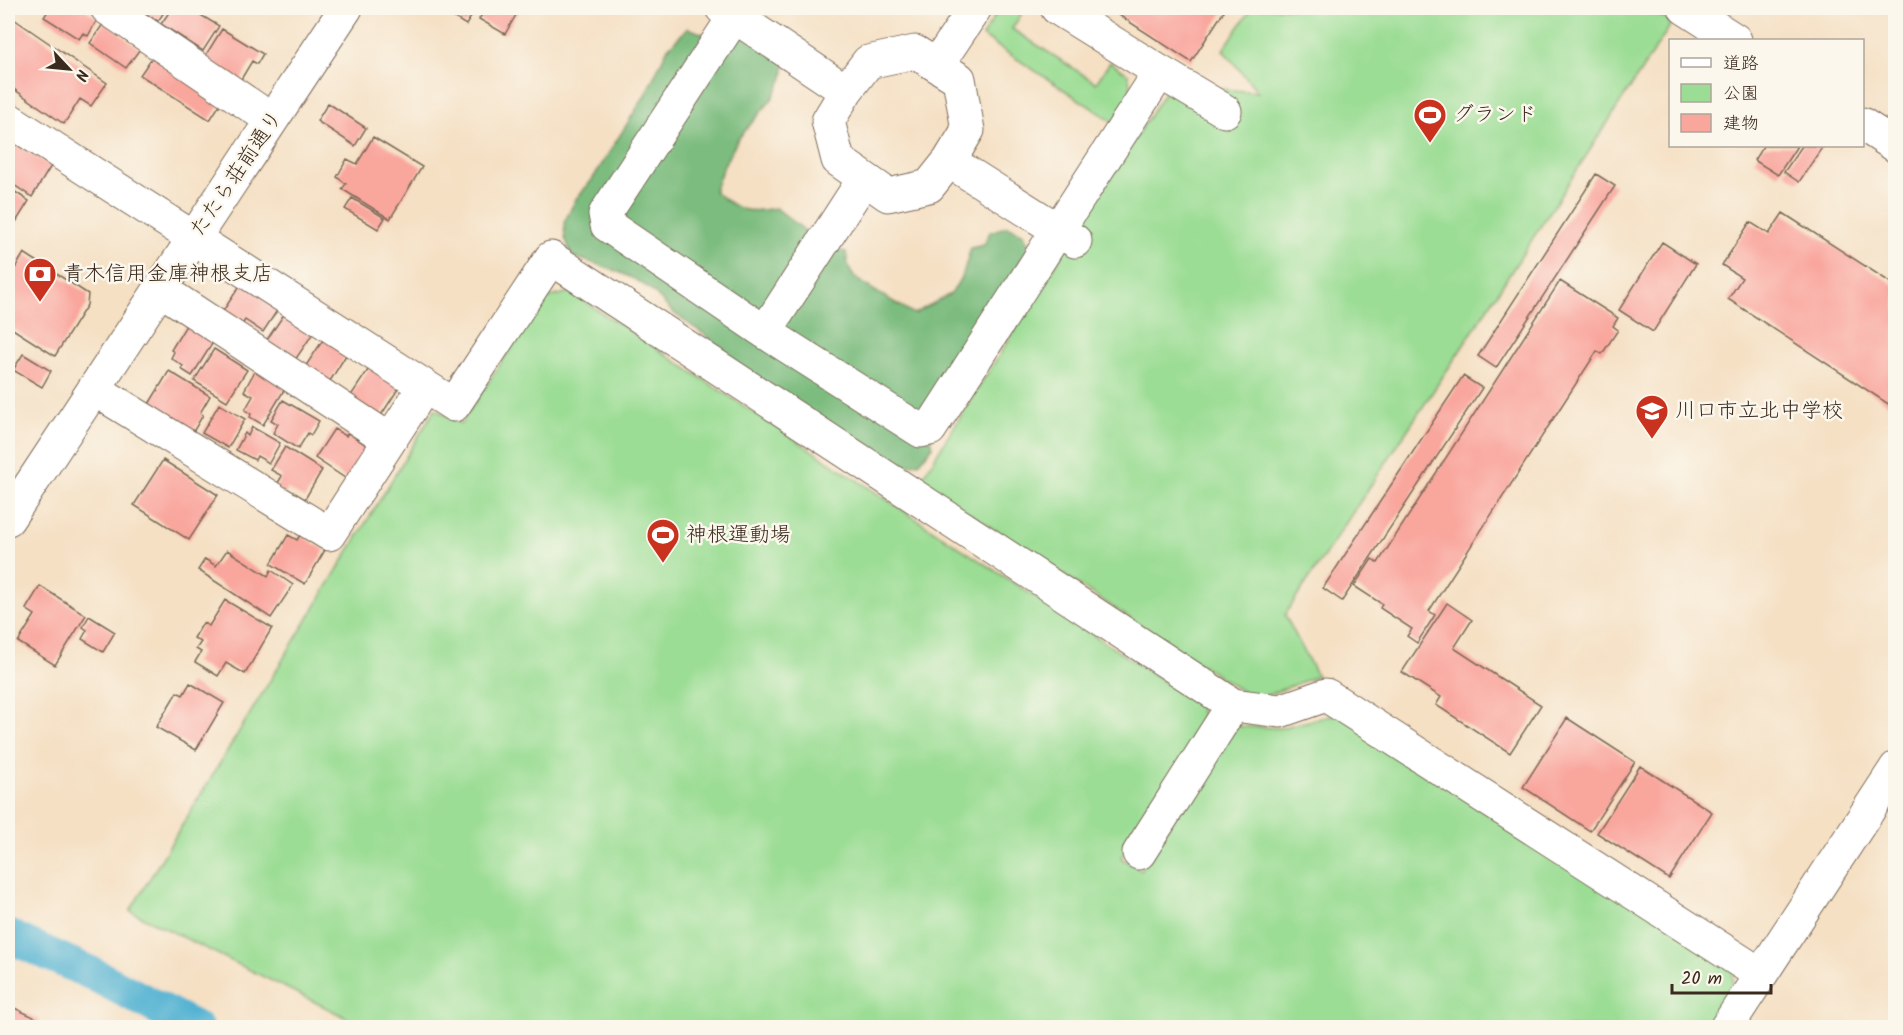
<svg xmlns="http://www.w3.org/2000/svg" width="1903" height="1035" font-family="Kalam,'Klee One',sans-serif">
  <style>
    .green { fill: #9bdd94; stroke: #6b8459; stroke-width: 1.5 }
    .forest { fill: #7cbc7e; stroke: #5c734e; stroke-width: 1.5 }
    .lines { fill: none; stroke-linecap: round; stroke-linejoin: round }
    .canal { stroke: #53b2d2; stroke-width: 34 }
    .building { fill: #f9a69d }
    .minor-casing { stroke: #7c6a58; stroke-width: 35 }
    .minor { stroke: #fff; stroke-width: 33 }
    .labels { text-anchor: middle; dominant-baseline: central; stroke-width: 5; stroke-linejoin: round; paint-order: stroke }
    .poi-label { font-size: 21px; fill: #3b2a1e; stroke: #fbf7ec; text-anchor: start }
    .street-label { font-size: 21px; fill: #3b2a1e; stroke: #fbf7ec }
  </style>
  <rect width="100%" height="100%" fill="#fbf7ec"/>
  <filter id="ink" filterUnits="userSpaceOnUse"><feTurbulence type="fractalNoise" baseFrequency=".0167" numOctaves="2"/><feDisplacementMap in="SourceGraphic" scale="12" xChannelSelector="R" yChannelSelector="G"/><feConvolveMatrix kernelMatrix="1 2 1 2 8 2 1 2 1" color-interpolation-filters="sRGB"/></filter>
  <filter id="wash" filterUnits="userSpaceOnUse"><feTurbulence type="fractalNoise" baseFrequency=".008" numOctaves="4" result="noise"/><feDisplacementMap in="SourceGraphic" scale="24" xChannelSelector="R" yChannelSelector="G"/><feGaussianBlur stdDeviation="1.35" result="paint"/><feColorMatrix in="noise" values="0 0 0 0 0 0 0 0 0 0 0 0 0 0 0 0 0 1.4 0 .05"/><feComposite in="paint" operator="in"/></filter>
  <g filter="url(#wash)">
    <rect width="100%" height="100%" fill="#f5e0c4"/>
    <path class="green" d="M1000,8H1025L1012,29L1096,83L1110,62L1128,74L1132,93L1113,122L982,36Z
      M1252,8H1648L1672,23L1467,340L1285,615L1317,676L1255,700L920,481L1169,85L1258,92L1223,50Z
      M570,292L1197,703L1206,723L1121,858L1140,870L1234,726L1280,728L1338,714L1733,962V995L1712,1028L362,1027L343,1016L130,911L435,409L461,424L543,299Z"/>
    <path class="forest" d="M688,28L706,35H745L785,62L783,78L772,99L738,139L724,165L714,191C740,212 744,213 776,208L809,234L812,244L846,252C847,259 848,270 853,275C863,287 898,303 914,314L952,293L963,274L971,248L984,245L990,232L1008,226L1024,234L1030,249L996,297L985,308L970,346L953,360L952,377L921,408L933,446L920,462L898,468L729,363C716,338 701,333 679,317C665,307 656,291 641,283C620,270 594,264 572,256L565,238L564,223L576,199L592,180L644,97L668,48Z"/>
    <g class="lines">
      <path class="canal" d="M8,936L93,974L196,1028"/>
    </g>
    <g id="blocks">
      <path class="building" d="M50,8H83L98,18L88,36L83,33L79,39L44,17Z
        M136,8H167L158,21Z
        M172,8H189L219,26L203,51L161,24Z
        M438,8H470L475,10L466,25Z
        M486,8H520L505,34L479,19Z
        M1108,8H1226L1191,62Z
        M8,15L107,83L91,106L80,99L64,124L8,85Z
        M105,21L140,49L126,68L90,43Z
        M222,29L263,54L257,64L252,61L240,81L204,58Z
        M155,53L224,98L210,120L140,75Z
        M328,103L366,128L355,146L317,121Z
        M373,137L422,167L390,219L342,189L346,184L337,177L347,159L357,164Z
        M8,139L51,166L32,197L8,181Z
        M1763,146H1797L1778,175L1754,160Z
        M1802,146H1823L1799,182L1784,172Z
        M1596,174L1615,186L1496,368L1478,356Z
        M9,188L29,201L11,230L8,228V191Z
        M352,198L385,218L378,229L345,209Z
        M1783,213L1896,286V409L1728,299L1742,278L1722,265L1750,222L1769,234Z
        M1662,242L1696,264L1653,332L1619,310Z
        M24,253L88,294L87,305L55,356L8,326V280Z
        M243,281L280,306L263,332L245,320L242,325L223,311Z
        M1560,281L1618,318L1613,326L1618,330L1602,354L1597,351L1429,611L1435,615L1417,643L1407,636L1412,629L1380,608L1382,604L1354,586L1372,559L1378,563Z
        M287,310L316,329L295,360L266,341Z
        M188,322L215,339L192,376L181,369L183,366L171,358L174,352L171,350Z
        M325,337L348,352L327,386L303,370Z
        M214,349L247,370L227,401L194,381Z
        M23,354L51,371L42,387L13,370Z
        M370,367L400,386L378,420L348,400Z
        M256,369L286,387L263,425L250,417L251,414L245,410L253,396L244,391Z
        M169,371L210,396L200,413L203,415L193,432L149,404Z
        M1463,376L1482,388L1342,601L1323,588Z
        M283,400L319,421L311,435L308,433L298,449L273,433L278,424L271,420Z
        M219,404L245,419L228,448L202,433Z
        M252,427L280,443L269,463L257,456L255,460L236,450L245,433L248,436Z
        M334,429L346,436L348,433L369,447L348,480L315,458Z
        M285,447L322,470L305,499L288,489L285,494L275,488L282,476L271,470Z
        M163,460L218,495L189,540L134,505Z
        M288,535L297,540L300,535L325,550L305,584L271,564Z
        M227,550L268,576L271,570L293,585L271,618L198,570L205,559L216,566Z
        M40,586L86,615L55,665L18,642L35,615L26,609Z
        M225,600L272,628L245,674L226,663L218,676L195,662L201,652L196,649L201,642L194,638L203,623L209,626Z
        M1447,603L1472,620L1454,648L1541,705L1510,753L1436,705L1441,697L1402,672Z
        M89,616L115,632L103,652L82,639L87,630L83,627Z
        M190,683L224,703L196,750L156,727L177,692L183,695Z
        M1567,718L1635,762L1590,831L1523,787Z
        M1640,766L1712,812L1669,879L1597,833Z
        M8,1005L38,1019L43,1028H8Z"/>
    </g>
  </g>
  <g filter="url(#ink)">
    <use href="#blocks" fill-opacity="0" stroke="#7c6a58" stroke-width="1.5"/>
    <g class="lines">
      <g class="minor-casing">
        <path id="minor" d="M107,8L272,120
          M722,8L846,91
          M740,8L605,214L607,225L765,332
          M1685,8L1735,40
          M915,52L959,79L968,130L949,161L929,186L888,195L838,160L828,121L846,91L868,62Z
          M937,65L975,8
          M1160,72L1225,111
          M8,119L454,405L551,258L1233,705L1280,711L1326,695L1760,974
          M1862,124L1896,146
          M949,161L1058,230L1160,72L1057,8
          M864,179L765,332L921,431L930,429L1058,230L1075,241
          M160,289L390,440
          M94,389L329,534L425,386
          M8,519L346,8
          M1139,853L1233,705
          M1726,1028L1896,768"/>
      </g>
      <use href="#minor" class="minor"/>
    </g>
  </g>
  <defs>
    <g id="stadium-pin" transform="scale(1.725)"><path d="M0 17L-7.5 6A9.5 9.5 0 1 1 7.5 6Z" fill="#c8321e" stroke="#fbf7ec"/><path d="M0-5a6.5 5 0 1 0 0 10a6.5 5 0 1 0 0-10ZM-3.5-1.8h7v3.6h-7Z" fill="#fff"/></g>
    <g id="bank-pin" transform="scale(1.725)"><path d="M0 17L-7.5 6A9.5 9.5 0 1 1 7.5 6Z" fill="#c8321e" stroke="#fbf7ec"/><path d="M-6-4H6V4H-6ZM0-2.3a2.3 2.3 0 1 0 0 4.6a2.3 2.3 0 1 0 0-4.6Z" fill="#fff"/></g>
    <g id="school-pin" transform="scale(1.725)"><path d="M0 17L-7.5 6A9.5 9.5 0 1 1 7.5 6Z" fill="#c8321e" stroke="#fbf7ec"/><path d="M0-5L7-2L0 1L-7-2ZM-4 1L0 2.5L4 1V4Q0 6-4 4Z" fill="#fff"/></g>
  </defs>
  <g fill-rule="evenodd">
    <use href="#stadium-pin" x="1430" y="115"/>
    <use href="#bank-pin" x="40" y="274"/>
    <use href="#school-pin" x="1652" y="411"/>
    <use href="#stadium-pin" x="663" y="535"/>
  </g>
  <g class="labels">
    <g class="poi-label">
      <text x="1453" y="115">グランド</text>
      <text x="63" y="274">青木信用金庫神根支店</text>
      <text x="1675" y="411">川口市立北中学校</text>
      <text x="686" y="535">神根運動場</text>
    </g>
    <g class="street-label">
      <text transform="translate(237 174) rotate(-56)">たたら荘前通り</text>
    </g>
  </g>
  <rect width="1903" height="1035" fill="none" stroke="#fbf7ec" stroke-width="30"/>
  <rect x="1669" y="39" width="195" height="108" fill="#fbf7ec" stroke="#aea59a" stroke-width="1.5"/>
  <rect x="1681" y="58" width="30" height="9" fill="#ffffff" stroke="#aea59a" stroke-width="1.5"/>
  <text x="1723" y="69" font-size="18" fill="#3b2a1e">道路</text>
  <rect x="1681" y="84" width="30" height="18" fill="#9bdd94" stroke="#aea59a" stroke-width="1.5"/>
  <text x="1723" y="99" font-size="18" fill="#3b2a1e">公園</text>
  <rect x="1681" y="114" width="30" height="18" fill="#f9a69d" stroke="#aea59a" stroke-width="1.5"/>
  <text x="1723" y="129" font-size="18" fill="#3b2a1e">建物</text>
  <g transform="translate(69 69) rotate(116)" stroke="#fbf7ec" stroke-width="4.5" paint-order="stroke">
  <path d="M0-4.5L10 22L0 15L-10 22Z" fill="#3b2a1e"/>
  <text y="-9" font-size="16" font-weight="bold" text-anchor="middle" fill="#3b2a1e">N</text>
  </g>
  <path d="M1672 984v9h99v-9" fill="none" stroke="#3b2a1e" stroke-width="3"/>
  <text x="1681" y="984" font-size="18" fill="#3b2a1e" stroke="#fbf7ec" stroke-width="4.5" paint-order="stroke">20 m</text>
</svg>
